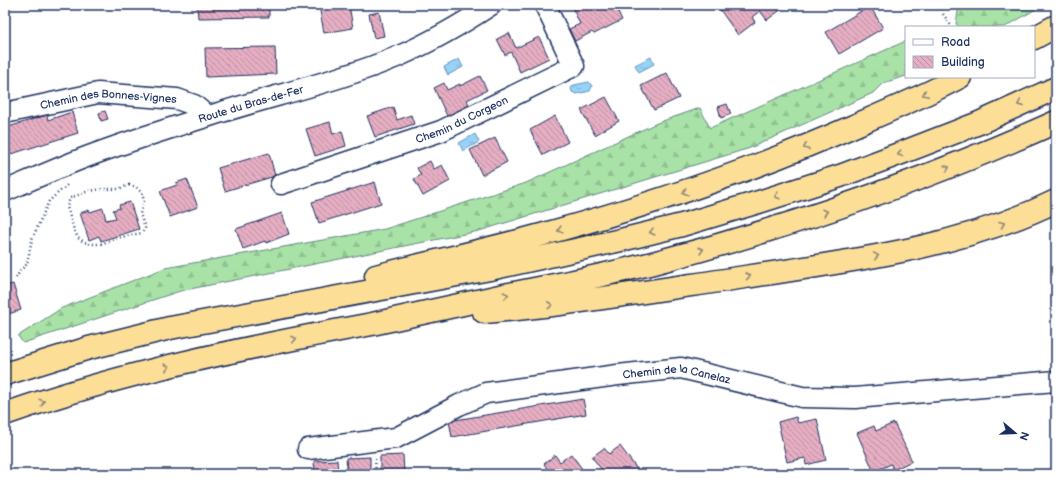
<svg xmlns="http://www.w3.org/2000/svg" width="1061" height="479" font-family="'Balsamiq Sans',sans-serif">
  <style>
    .forest { fill: url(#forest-firs); stroke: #628882 }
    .water { fill: url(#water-ripples); stroke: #6591ba }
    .building { fill: url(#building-back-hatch); stroke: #1b2f5e }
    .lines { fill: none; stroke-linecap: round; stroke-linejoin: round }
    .minor-casing { stroke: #1b2f5e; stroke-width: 23 }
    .highway-casing { stroke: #1b2f5e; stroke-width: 25 }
    .path { stroke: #1b2f5e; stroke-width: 2.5; stroke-dasharray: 1 3; stroke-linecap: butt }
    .minor { stroke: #fff; stroke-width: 20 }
    .highway { stroke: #fdde96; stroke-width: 22 }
    .oneway { stroke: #8c867a }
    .labels { text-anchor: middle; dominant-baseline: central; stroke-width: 3; stroke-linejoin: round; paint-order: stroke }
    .street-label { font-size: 11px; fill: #1b2f5e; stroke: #fff }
  </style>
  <defs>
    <pattern id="forest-firs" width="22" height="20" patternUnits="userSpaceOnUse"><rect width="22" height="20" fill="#a9e2a7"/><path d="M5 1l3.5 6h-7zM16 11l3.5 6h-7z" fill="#91c292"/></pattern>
    <pattern id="water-ripples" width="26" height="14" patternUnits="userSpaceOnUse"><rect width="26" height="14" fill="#97d3f7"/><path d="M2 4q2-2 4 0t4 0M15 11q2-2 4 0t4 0" fill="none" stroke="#82b5d6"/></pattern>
    <pattern id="building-back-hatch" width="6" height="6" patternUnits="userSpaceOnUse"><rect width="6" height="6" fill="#e6aec3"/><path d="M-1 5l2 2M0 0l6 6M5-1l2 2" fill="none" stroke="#ba8ea2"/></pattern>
  </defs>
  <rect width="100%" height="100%" fill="#fff"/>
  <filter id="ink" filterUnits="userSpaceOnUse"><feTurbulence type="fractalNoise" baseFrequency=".025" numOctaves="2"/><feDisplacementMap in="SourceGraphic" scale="8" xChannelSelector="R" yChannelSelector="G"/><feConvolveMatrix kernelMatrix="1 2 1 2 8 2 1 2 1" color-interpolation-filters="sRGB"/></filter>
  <g filter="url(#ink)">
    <path class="forest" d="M959,5H1002L1023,9L1030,5H1043L1005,27H959L956,24Z
      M906,41V76L883,83L873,93L750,148L479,231L180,291L23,343L18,336L62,308L165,268L385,229L526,183L657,123L700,108L710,128Z"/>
    <path class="water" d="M651,57L654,64L639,72L635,65Z
      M459,59L463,67L448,75L444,67Z
      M589,82L592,86L590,91L577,94L572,92L571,88L574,85Z
      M475,134L479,142L463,151L459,143Z"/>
    <path class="building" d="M197,5H269V17L198,18Z
      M319,5H349L353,28L324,33Z
      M576,5H632L618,12L622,20L594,34L592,32L575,41L569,29L580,24L572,7Z
      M720,5H787L767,20L760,11L752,17L755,22L738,35L718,7Z
      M870,6L883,28L839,54L826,32Z
      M379,12L384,36L374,38L369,14Z
      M509,33L516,48L539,37L549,58L520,72L511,52L505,55L497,39Z
      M275,47L276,74L206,77L205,48Z
      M667,73L679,98L654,110L641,86Z
      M480,76L487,90L467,100L470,107L448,118L434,88L444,83L447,90L460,84V86Z
      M606,97L619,121L595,135L581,110Z
      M727,104L731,114L721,118L718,107Z
      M393,107L397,120L411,115L414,124L375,137L367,116Z
      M105,111L108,119L101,121L99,113Z
      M72,112L78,133L5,156V128L47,115L48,120Z
      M555,116L568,142L543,155L530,130Z
      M330,122L333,134L342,131L346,146L315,156L306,129Z
      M495,138L507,162L482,175L470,150Z
      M269,153L275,176L225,191L218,168Z
      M430,161L434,169L442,165L450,181L423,196L414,179L421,175L417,168Z
      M187,179L198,207L170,217L160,191L177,185L176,183Z
      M375,182L381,203L319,223L312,202Z
      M130,202L139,229L101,241L99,236L89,240L80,213L89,210L90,212L103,208L106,220L116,218L113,210L120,208L119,205Z
      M282,213L289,234L266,243L265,241L243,249L236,229Z
      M13,284L21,310L5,315V286Z
      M583,399L586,414L452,437L449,421Z
      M796,417L798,423L817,419L826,460L806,465L805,458L787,462L778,422Z
      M894,423L912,461L893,470L891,464L874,472L857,433L874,426L876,431Z
      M620,446L640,473L638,474H605L592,457L604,448L609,454Z
      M571,454L586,474H551L544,464L555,455L560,462Z
      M403,455L404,472L380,473V456Z
      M370,457V474H347L346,458Z
      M337,460L338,474H315L314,461Z"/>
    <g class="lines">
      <g class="minor-casing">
        <g id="minor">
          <path id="s1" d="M5,113L98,93L177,99L194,105L207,116"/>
          <path id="s2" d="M281,184L441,131L574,66L545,5"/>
          <path id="s3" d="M5,191C33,179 60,167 89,156C127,142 167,129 206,117C270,96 337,82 399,56C431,42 462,24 491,5"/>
          <path id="s4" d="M308,449L396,438L459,405L486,393L618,375L681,368L802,397L855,398L1056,381"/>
        </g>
      </g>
      <g class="highway-casing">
        <path id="highway" d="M1034,38L1056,26
          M376,276C433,261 491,249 548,233C653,204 756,169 856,125C891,110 926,95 960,77
          M484,312C510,310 535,307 560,304C622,296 684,286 745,277C850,261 960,248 1056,201
          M5,374L89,348L170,328L490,269L621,240L682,225L762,201L840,176L904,152L979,123L1056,88
          M5,414C124,372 248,347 372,324C418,314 463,304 509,294C557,285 605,275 653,263C791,227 926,180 1056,122"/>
      </g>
      <path class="path" d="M943,14L952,27
        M129,185L136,187L142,193L144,201L140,214L145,228L142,233L121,237L100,244H92L84,242L78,238L74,230L67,207L70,198L89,191L102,189H118Z
        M16,278L20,271L27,264L32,239L49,201L67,185
        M375,459L376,474"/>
      <use href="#minor" class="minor"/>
      <use href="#highway" class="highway"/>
    </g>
    <defs><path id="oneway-chevron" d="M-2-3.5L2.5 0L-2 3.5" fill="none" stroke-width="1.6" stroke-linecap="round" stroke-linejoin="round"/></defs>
    <g class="oneway">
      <use href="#oneway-chevron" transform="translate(925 94) rotate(155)"/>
      <use href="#oneway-chevron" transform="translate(1020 104) rotate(156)"/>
      <use href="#oneway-chevron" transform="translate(806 147) rotate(157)"/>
      <use href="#oneway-chevron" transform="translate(900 154) rotate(160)"/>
      <use href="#oneway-chevron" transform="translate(947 168) rotate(-22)"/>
      <use href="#oneway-chevron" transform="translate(685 192) rotate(161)"/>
      <use href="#oneway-chevron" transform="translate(777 196) rotate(162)"/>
      <use href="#oneway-chevron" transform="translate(825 212) rotate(-18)"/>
      <use href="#oneway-chevron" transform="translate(1002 224) rotate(-22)"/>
      <use href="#oneway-chevron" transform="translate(560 230) rotate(164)"/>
      <use href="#oneway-chevron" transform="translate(652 232) rotate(166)"/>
      <use href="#oneway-chevron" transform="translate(701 250) rotate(-16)"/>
      <use href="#oneway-chevron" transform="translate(876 256) rotate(-10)"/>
      <use href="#oneway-chevron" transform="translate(748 276) rotate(-8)"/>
      <use href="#oneway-chevron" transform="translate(506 295) rotate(-12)"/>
      <use href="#oneway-chevron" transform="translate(550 305) rotate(-6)"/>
      <use href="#oneway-chevron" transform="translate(294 339) rotate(-12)"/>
      <use href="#oneway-chevron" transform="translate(167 367) rotate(-14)"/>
      <use href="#oneway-chevron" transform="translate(42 402) rotate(-18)"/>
    </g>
  </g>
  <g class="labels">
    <g class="street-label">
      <text stroke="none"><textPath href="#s1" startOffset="105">Chemin des Bonnes-Vignes</textPath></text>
      <text stroke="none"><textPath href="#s3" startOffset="261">Route du Bras-de-Fer</textPath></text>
      <text stroke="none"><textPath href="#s2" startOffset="192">Chemin du Corgeon</textPath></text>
      <text stroke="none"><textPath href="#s4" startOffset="382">Chemin de la Canelaz</textPath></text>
    </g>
  </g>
  <rect width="1061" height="479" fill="none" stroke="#fff" stroke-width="20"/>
  <rect x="10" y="10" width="1041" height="459" fill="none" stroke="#1b2f5e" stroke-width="1.5" filter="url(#ink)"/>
  <rect x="905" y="26" width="130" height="52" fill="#ffffff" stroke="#a4acbf"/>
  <rect x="913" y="39" width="20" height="6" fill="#ffffff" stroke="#a4acbf"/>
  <text x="941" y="46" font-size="12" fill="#1b2f5e">Road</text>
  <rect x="913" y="56" width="20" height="12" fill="url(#building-back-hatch)" stroke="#a4acbf"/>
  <text x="941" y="66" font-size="12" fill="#1b2f5e">Building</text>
  <g transform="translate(1015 433) rotate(109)" stroke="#ffffff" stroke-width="3" paint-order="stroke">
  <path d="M0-3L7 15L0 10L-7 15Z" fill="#1b2f5e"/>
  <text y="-6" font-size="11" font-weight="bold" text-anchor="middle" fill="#1b2f5e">N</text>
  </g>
</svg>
